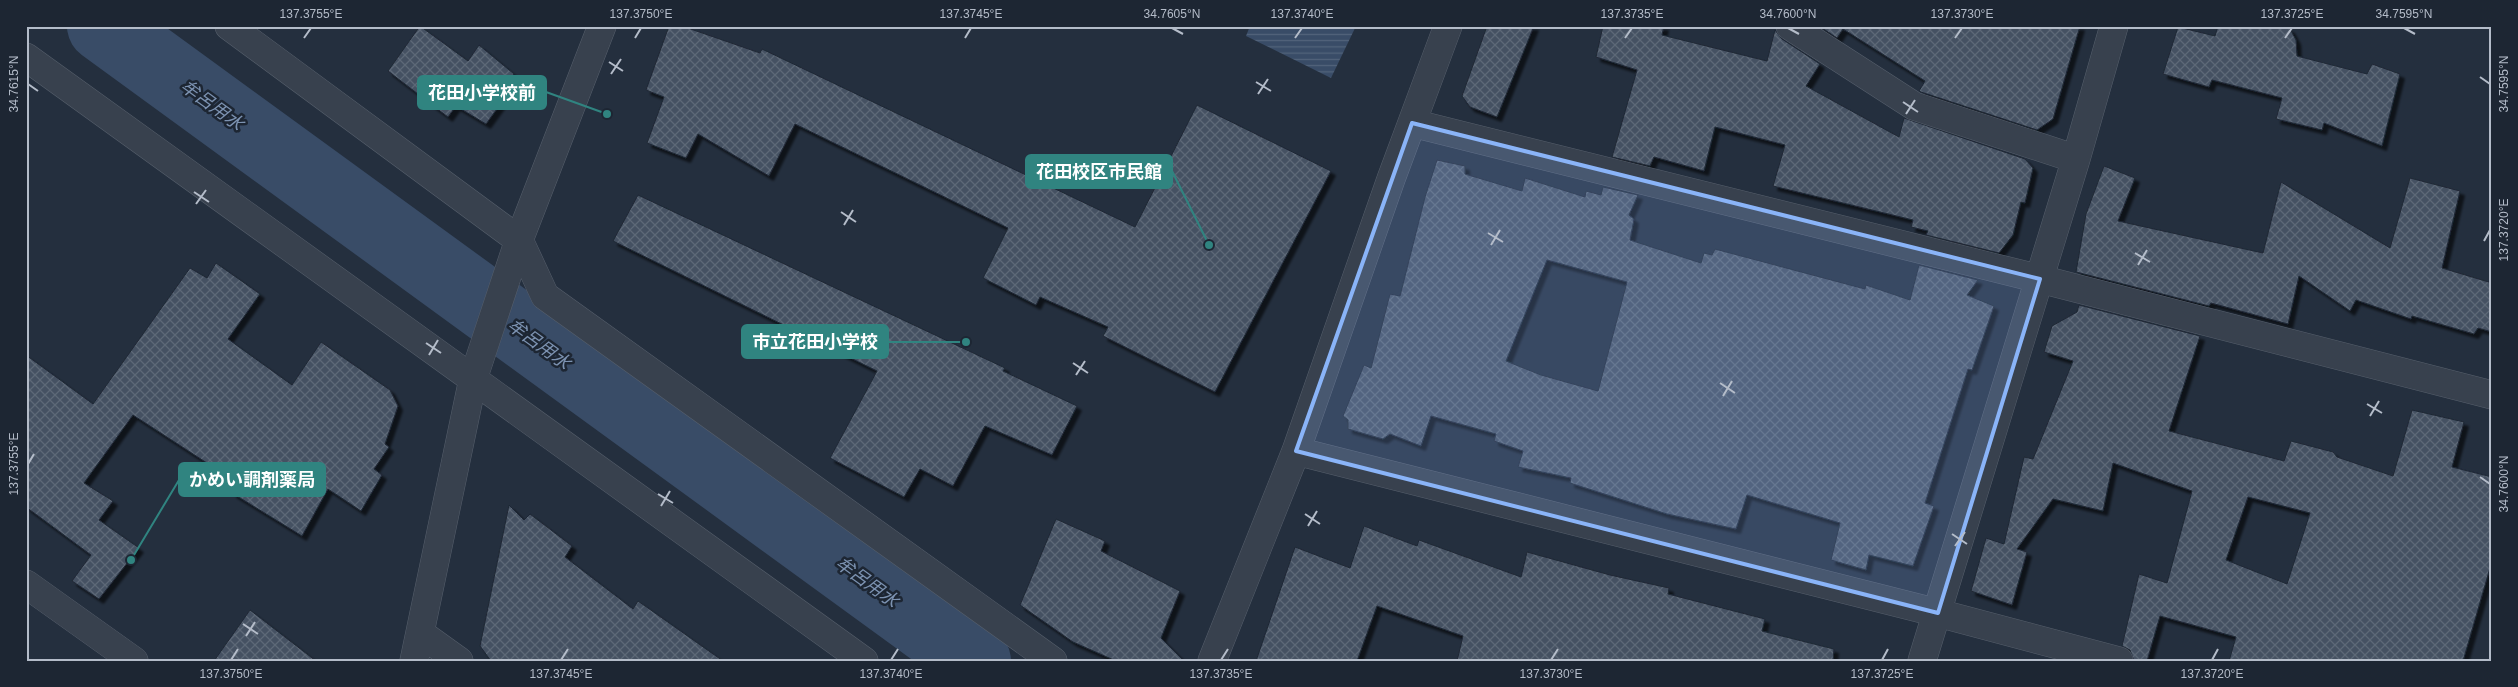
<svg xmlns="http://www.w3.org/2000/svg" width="2518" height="687" font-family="Helvetica,'Noto Sans JP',sans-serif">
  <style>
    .water { fill: url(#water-rules) }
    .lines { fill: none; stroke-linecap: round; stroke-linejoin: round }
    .river { stroke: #394c67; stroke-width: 72 }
    .building { fill: url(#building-cross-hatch); stroke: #1f2835; fill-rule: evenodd; filter: url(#shadow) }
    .minor-casing { stroke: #565f6c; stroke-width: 29 }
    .minor { stroke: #38414e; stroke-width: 28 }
    .marked { fill: #8ab4f8; fill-opacity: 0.2; stroke: #8ab4f8; stroke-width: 4; stroke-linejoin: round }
    .ticks { fill: none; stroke: #b4bcc9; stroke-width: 2 }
    .labels { text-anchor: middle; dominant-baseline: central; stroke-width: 5; stroke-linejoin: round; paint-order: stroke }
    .water-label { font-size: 18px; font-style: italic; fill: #7c92b1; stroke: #1d2633 }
    .leader { fill: none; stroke: #308480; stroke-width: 2 }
    .callout-dot { fill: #308480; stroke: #1d2633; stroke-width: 2 }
    .callout { fill: #308480; stroke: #308480; stroke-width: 2 }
    .callout-label { font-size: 18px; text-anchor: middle; font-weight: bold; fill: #fff }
    .neatline { fill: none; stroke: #b4bcc9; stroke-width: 2 }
    .ticks-label { font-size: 12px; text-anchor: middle; fill: #b4bcc9 }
  </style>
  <defs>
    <pattern id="water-rules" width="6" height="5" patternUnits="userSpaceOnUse" patternTransform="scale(1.25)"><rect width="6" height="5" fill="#394c67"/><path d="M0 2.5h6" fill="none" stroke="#53647b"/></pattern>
    <pattern id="building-cross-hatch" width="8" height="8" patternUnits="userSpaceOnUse" patternTransform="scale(1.25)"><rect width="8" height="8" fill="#455162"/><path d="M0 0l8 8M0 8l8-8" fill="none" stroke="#5d6877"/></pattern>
    <filter id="shadow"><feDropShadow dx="4.5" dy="4.5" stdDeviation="1" flood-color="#0009"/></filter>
  </defs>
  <rect width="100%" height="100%" fill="#242f3e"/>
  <path class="water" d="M1250,26H1356L1331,78L1246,36Z"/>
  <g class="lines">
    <path class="river" d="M103,26L975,661"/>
  </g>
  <path class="building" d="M420,26L468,61L479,45L514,74L497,97L502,102L486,124L456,106L448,117L388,71Z
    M669,26H682L760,53L762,49L1135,227L1197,105L1331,171L1215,392L1103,336L1108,327L1040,297L1036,305L983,278L1008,228L795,124L769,176L698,134L686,158L647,143L664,97L646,90Z
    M1487,26H1534L1497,117L1470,107L1462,96Z
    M1603,26H1664L1662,35L1767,61L1775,30L1782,39L1820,64L1806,86L1899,137L1904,118L2025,159L2033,168L2025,203L2021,202L2013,235L1999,253L1926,235L1928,231L1911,227L1913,220L1773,186L1785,145L1715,127L1704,171L1654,157L1650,166L1612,157L1637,70L1596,57Z
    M1819,26H2080L2053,119L2037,130L1921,92L1919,91L1925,81L1843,29L1837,38Z
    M2218,26H2282L2290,29L2296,40L2297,56L2367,74L2372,64L2400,74L2382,146L2324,123L2322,130L2276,119L2282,98L2212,80L2209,87L2163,74L2178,27L2215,36Z
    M1437,160L1465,166V174L1522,191L1525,178L1585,197L1586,191L1601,195L1603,187L1638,195L1629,215L1634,219L1630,240L1701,263L1704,253L1712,255L1715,249L1865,289L1866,285L1910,300L1919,265L1978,280L1967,295L1994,306L1972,370L1968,369L1925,503L1934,506L1913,566L1869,555L1866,570L1831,560L1840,523L1747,495L1736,529L1667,514L1570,483L1571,478L1518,467L1523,451L1494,441L1496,434L1431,416L1421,446L1390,434L1383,439L1348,429V420L1343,416L1364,365L1371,368L1390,294L1400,296L1425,197ZM1547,260L1627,282L1598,391L1541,375L1506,361Z
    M2104,166L2135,178L2118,221L2263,253L2281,182L2390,248L2410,178L2460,191L2442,268L2492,283V332L2478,328L2474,334L2412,316L2411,319L2356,300L2350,311L2299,276L2288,324L2211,303L2209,306L2076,272L2086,214Z
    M638,195L1005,368L1003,371L1077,406L1052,455L985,426L953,486L920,469L904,497L830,458L877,371L613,241Z
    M216,263L260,294L228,339L292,385L321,342L390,390L398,406L385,444L389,447L374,469L382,475L361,511L328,489L302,536L232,493L236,488L208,468L210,465L133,415L84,483L113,501L99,520L139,548L99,599L72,581L91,555L26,507V355L93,404L190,268L207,278Z
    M2079,305L2200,336L2169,431L2284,461L2291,441L2333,452L2337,457L2393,476L2412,410L2464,422L2452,467L2492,477V561L2463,661H2229L2236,637L2160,616L2147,661H2134L2130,650L2122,646L2139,574L2167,583L2192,491L2113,463L2103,511L2053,499L2017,549L2027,552L2012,605L1971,591L1986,538L2004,544L2024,457L2033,459L2073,361L2044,352L2052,326L2077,312ZM2248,497L2310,513L2287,584L2226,560Z
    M509,505L524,520L530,514L572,546L565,557L633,609L638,601L723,661H491L480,646Z
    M1056,519L1105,541L1101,551L1180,591L1161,638L1184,661H1116L1073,642L1020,605Z
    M1364,526L1417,546L1419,540L1521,577L1527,552L1610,575L1669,588L1668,594L1765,619L1762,631L1834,649L1833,661H1457L1463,636L1377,606L1357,661H1256L1295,547L1350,568Z
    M250,610L316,661H214Z"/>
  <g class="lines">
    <g class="minor-casing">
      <path id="minor" d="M229,26L519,240L545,296L1053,661
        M1790,26L1914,106L2076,159
        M26,57L864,661
        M1412,123L2040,279L2492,395
        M1296,451L1938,613L2119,661
        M26,584L134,661
        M420,633L459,661
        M414,661L473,379L519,240L602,26
        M1212,661L1296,451L1391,179L1448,26
        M1922,661L2076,159L2114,26"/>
    </g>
    <use href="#minor" class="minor"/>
  </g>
  <path class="marked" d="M1412,123L2040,279L1938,613L1296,451Z"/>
  <path class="ticks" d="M1172,28L1183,34M1788,28L1799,34M2404,28L2415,34M304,38L311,28M635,38L641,28M965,38L971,28M1295,38L1302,28M1625,38L1632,28M1955,38L1962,28M2285,38L2292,28M609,62L623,71M611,74L621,59M2480,77L2490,84M1256,82L1271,91M28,84L38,91M1258,94L1268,79M1903,102L1918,112M1906,114L1915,100M194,192L209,202M196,204L206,190M841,212L856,222M844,225L853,210M1488,233L1503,242M2484,241L2490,230M1491,245L1500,230M2135,253L2150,262M2138,265L2147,250M426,343L441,353M429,355L438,340M1073,363L1088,373M1076,375L1085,361M1720,383L1735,393M1723,396L1732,381M2367,404L2382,413M2370,416L2379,401M28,464L34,454M2480,477L2490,484M658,494L673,503M661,506L670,491M1305,514L1320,524M1308,526L1317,511M1952,534L1967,544M1955,546L1965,532M243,624L258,634M246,636L255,622M231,660L238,649M561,660L568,649M891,660L898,649M1221,660L1228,649M1551,660L1558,649M1882,660L1888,649M2212,660L2218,649"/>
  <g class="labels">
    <g class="water-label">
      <text transform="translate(212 105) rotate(36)">牟呂用水</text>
      <text transform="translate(539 344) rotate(36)">牟呂用水</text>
      <text transform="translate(867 582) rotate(36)">牟呂用水</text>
    </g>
  </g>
  <path class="leader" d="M607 114L546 92M1209 245L1172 171M966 342L888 342M131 560L179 480"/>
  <g class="callout-dot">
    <circle cx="607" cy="114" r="5"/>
    <circle cx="1209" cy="245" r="5"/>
    <circle cx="966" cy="342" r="5"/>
    <circle cx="131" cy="560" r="5"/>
  </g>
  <g class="callout">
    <rect x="418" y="76" width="128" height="33" rx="5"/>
    <rect x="1026" y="155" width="146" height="33" rx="5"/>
    <rect x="742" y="325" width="146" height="33" rx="5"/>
    <rect x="179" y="463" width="146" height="33" rx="5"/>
  </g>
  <g class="callout-label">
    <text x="482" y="99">花田小学校前</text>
    <text x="1099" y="178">花田校区市民館</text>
    <text x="815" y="348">市立花田小学校</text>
    <text x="252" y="486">かめい調剤薬局</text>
  </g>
  <rect width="2518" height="687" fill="none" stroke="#1d2633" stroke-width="55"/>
  <rect x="28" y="28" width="2462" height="632" class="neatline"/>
  <g class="ticks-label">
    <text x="311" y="18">137.3755°E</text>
    <text x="641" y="18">137.3750°E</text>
    <text x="971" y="18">137.3745°E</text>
    <text x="1172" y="18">34.7605°N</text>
    <text x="1302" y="18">137.3740°E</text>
    <text x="1632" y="18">137.3735°E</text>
    <text x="1788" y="18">34.7600°N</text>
    <text x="1962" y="18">137.3730°E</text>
    <text x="2292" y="18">137.3725°E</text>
    <text x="2404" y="18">34.7595°N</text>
    <text transform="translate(2504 84) rotate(-90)" y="4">34.7595°N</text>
    <text transform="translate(14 84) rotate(-90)" y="4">34.7615°N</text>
    <text transform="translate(2504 230) rotate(-90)" y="4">137.3720°E</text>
    <text transform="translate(14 464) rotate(-90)" y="4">137.3755°E</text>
    <text transform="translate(2504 484) rotate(-90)" y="4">34.7600°N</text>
    <text x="231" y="678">137.3750°E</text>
    <text x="561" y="678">137.3745°E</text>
    <text x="891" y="678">137.3740°E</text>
    <text x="1221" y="678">137.3735°E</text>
    <text x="1551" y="678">137.3730°E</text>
    <text x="1882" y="678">137.3725°E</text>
    <text x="2212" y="678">137.3720°E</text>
  </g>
</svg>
